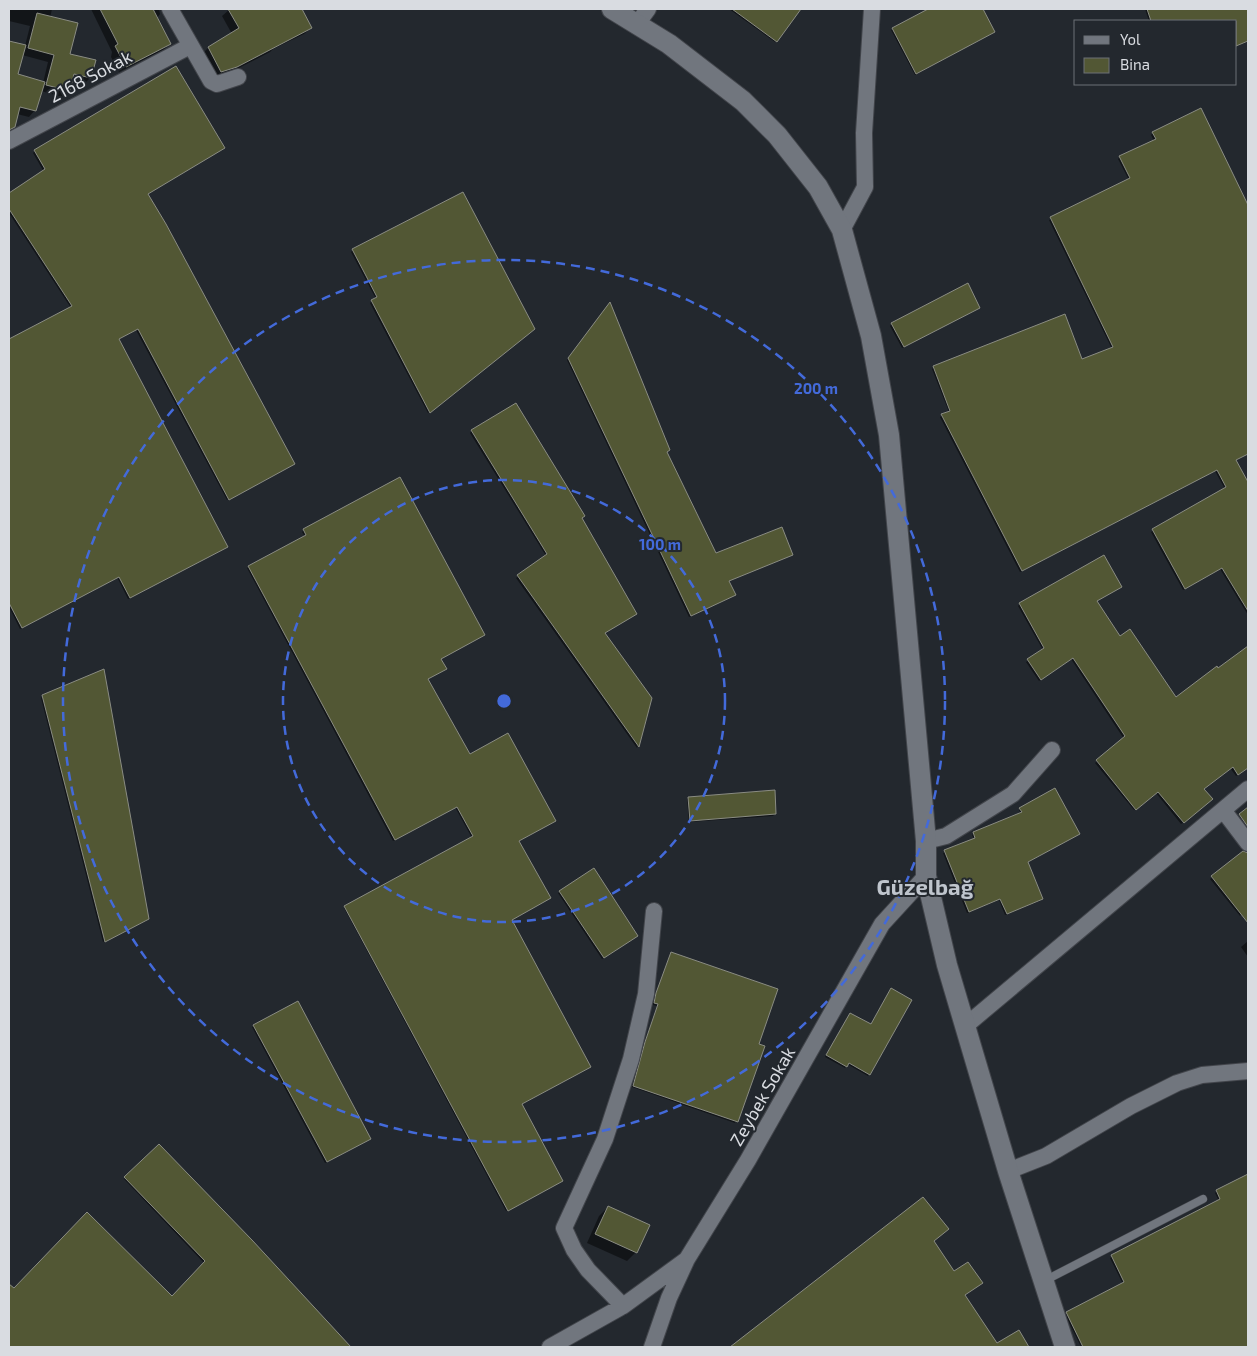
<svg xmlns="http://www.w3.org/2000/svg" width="1257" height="1356" font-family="'Exo 2',sans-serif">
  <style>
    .shadow { fill: #0007; fill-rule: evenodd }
    .building { fill: #525734; stroke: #8a8c83 }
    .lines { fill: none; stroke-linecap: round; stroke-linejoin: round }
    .service-casing { stroke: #42454b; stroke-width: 9 }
    .minor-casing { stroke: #42454b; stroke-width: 18 }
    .tertiary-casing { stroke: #42454b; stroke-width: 22 }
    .service { stroke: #71767e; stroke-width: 8 }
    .minor { stroke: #71767e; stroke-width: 16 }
    .tertiary { stroke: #71767e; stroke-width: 20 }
    .ring { fill: none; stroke: #436ada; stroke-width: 2.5; stroke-dasharray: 9 6 }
    .labels { text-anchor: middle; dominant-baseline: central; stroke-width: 4; stroke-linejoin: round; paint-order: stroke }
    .street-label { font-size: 18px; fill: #d9dce1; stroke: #23282e }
    .district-label { font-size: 22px; font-weight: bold; fill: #bfc5cd; stroke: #23282e }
    .centre { fill: #436ada; stroke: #23282e; stroke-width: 2.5 }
    .ring-label { font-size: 15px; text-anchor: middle; font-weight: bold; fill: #436ada; stroke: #23282e; stroke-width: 4; stroke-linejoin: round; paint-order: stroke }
  </style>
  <rect width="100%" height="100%" fill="#23282e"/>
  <path class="shadow" d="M9,9H52L50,18L68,54L90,78L84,84L71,81L68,91L62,97L41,91L35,110L29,117L17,114L10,123L9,42L25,46L30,26L9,21ZM22,55L48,62L43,83L17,75Z
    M91,9H159L160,14L157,18L170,44L163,50L119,72L111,57L112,52Z
    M230,9H301L311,28L304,34L273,49L270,52L229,73L214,78L202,54L208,48L232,34L222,16Z
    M729,9H800L775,42Z
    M931,9H981L994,32L915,75L891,30Z
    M1145,9H1248V42L1236,46V21H1149Z
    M175,68L147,194L292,465L227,500L136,330L118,340L225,548L128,599L117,577L20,629L9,607V340L71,308L9,213V194L44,172L33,153L35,151Z
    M1200,110L1248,208V453L1235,461L1248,485V615L1220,569L1183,590L1151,532L1225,489L1215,471L1020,572L940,417L949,412L932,369L934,367L1082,361L1112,349L1049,220L1129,180L1118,159L1120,157L1154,141L1151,135L1153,133Z
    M353,250L531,331L428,413L370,303L376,299L351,252Z
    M610,304L666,452L728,581L733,596L689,617L567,360Z
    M977,309L902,348L890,326L892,324Z
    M472,431L581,518L604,633L651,699L637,748L516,578L546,556L470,433Z
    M304,530L440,659L427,679L470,756L553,822L518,842L511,920L590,1067L521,1105L560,1182L506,1211L344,908L472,838L455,807L393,841L247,568L305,537L302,532Z
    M1095,601L1119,638L1176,699L1248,647V767L1236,776L1230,768L1203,789L1211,799L1181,824L1156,793L1134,810L1095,763L1124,739L1071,659L1039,681L1026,662L1043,650L1018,606L1020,604Z
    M43,696L146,921L103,942L41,698Z
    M689,798L775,814L773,816L689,822L687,799Z
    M1020,809L1077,835L1027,863L1042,899L1040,901L1005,915L999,900L967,913L943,853L974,839L972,835L974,833L1021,814L1019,810Z
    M1243,853L1248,854V909L1240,916L1210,879Z
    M560,892L635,937L602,959L558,893Z
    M1248,941V957L1241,947Z
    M671,953L757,1045L763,1047L735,1123L632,1087L644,1044L657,1006L653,1005L655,996Z
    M850,1014L869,1074L868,1076L847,1064L845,1068L825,1057Z
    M254,1026L368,1140L325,1163L252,1027Z
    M159,1145L251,1241L349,1347H9V1285L14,1290L172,1298L205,1264L124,1179Z
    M1248,1175V1347H1081L1065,1314L1123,1284L1110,1258L1219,1201L1215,1193L1217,1191Z
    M923,1198L933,1241L964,1295L997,1345L1019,1332L1028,1347H732Z
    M608,1207L648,1225L636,1252L627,1261L587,1243L599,1216Z"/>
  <path class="building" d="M100,9H153L171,44L126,67L115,46L118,44Z
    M228,9H302L312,28L237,67L221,72L208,47L239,28Z
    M732,9H801L777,42Z
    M928,9H983L995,32L916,74L892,28Z
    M1147,9H1248V41L1236,46V21H1151Z
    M37,13L78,23L70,54L96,60L91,78L74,74L70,91L46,85L54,55L28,48Z
    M9,41L26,45L18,74L45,82L36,111L20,107L15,127L9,130Z
    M176,66L225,148L148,194L166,224L295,464L229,500L138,329L119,339L228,547L130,598L119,577L22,628L9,603V339L72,306L9,209V193L45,169L34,150Z
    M1201,108L1248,205V454L1236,460L1248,482V611L1222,568L1185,589L1152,529L1226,487L1217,470L1022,571L941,414L950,411L933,366L1065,314L1082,359L1113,347L1050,217L1130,178L1119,156L1156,139L1152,132Z
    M463,192L535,329L430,413L371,300L377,297L352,249Z
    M968,283L980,308L904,347L891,323Z
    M610,302L670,450L667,452L716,553L782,527L793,555L729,581L736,595L691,616L568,358Z
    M516,403L585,516L582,518L637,614L605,633L652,698L639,747L517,575L547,554L471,430Z
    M400,477L485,635L441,659L447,669L428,679L470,754L508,733L556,821L519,841L551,898L512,920L591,1067L522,1104L563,1181L508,1211L344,906L473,836L457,807L395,840L248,566L306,535L303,529Z
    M1104,555L1122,587L1097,601L1120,636L1130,629L1176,697L1217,666L1218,668L1248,646V768L1238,775L1233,767L1204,789L1213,799L1184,823L1158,792L1136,810L1096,760L1125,736L1073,658L1041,680L1027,659L1044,648L1019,603Z
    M104,669L149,919L105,942L42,695Z
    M1055,788L1080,834L1028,862L1043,899L1007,914L1000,899L969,912L944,850L975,838L973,832L1022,812L1019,808Z
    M775,790L776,814L690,821L688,797Z
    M1248,807V827L1239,814Z
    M1243,851L1248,853V923L1211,876Z
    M594,868L638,936L604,958L559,891Z
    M671,952L778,989L759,1044L765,1046L738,1122L633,1086L645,1042L658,1004L654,1003L656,993Z
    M891,988L912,1000L870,1075L849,1063L847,1067L826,1055L850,1013L871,1024Z
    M298,1001L371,1139L327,1162L253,1025Z
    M159,1144L252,1240L351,1347H9V1284L14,1288L87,1212L172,1296L205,1261L124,1177Z
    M1248,1174V1347H1083L1066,1312L1124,1282L1111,1255L1220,1199L1216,1190Z
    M923,1197L949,1229L934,1241L954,1271L968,1262L983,1283L965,1295L997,1343L1019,1330L1029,1347H730Z
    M608,1206L650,1225L637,1253L595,1234Z"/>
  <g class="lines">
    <g class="service-casing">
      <path id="service" d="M1044,1281L1203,1199"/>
    </g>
    <g class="minor-casing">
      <path id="minor" d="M170,9L211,81L217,84L238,77
        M637,24L648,9
        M9,141L190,46
        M842,230L865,187L864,133L872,9
        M1223,810L1248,843
        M926,841L946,836L1013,794L1052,750
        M964,1027L1248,789
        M1008,1171L1046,1156L1131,1106L1177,1083L1202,1075L1248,1071
        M623,1306L588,1270L574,1250L564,1228L605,1139L631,1059L646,994L654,911
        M550,1347L623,1306L686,1260
        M652,1347L669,1298L687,1259L748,1160L882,924L926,876"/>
    </g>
    <g class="tertiary-casing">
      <path id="tertiary" d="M612,9L669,44L743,101L777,135L818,187L842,230L871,336L889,435L926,841V876L947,965L1008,1171L1065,1347"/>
    </g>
    <use href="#service" class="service"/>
    <use href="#minor" class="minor"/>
    <use href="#tertiary" class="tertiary"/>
  </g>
  <g class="ring">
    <circle cx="504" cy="701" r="221"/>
    <circle cx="504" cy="701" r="441"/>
  </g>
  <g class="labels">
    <g class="street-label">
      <text transform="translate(90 76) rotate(-28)">2168 Sokak</text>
      <text transform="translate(762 1096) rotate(-60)">Zeybek Sokak</text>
    </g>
    <g class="district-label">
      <text x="925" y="886">Güzelbağ</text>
    </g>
  </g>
  <circle cx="504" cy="701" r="8" class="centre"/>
  <g class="ring-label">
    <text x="816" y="394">200 m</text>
    <text x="660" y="550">100 m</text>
  </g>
  <rect width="1257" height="1356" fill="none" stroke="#d9dce1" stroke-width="20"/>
  <rect x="1074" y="20" width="162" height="65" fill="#23282e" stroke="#6c7076"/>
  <rect x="1084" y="36" width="25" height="8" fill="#71767e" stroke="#6c7076"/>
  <text x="1120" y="45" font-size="15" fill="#d9dce1">Yol</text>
  <rect x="1084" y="58" width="25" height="15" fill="#525734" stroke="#6c7076"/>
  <text x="1120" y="70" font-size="15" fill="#d9dce1">Bina</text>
</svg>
